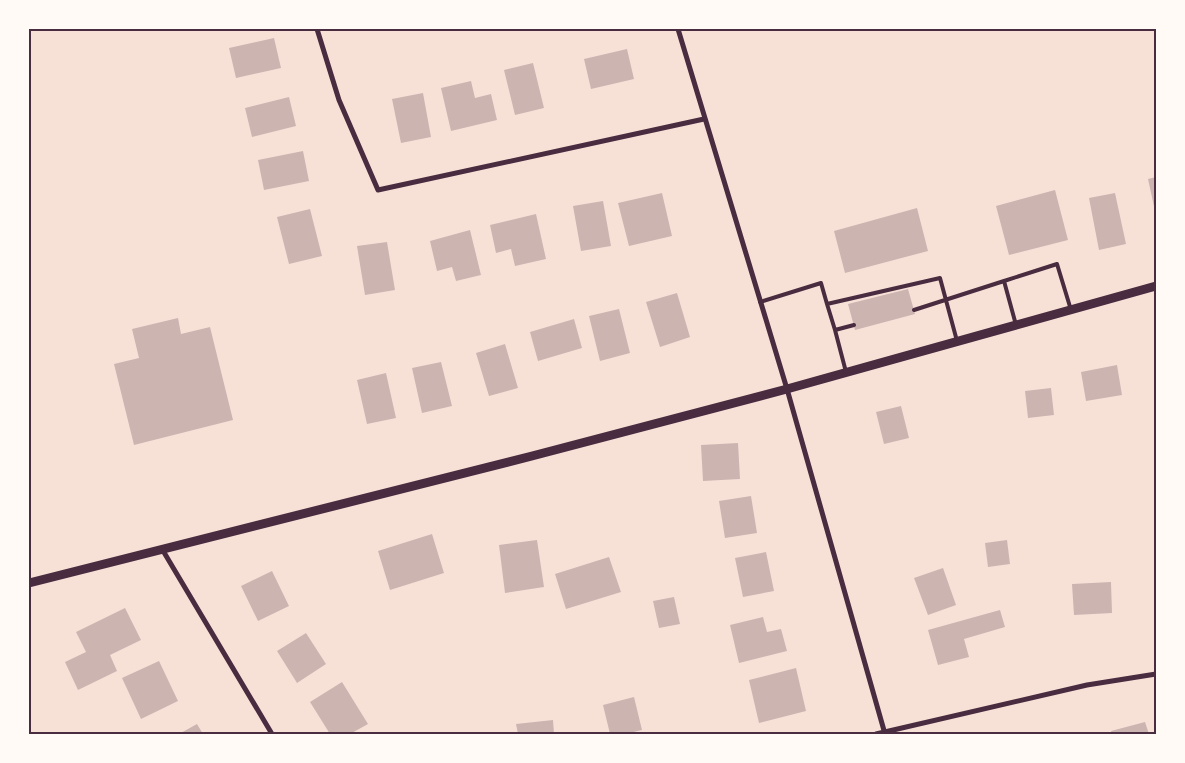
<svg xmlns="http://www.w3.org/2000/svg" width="1185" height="763" font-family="'DejaVu Sans',sans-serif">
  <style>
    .building { fill: #ccb4b1 }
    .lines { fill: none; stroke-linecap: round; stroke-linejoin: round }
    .service { stroke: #4a2c40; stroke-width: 4 }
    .minor { stroke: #4a2c40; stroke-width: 5 }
    .tertiary { stroke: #4a2c40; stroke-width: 9 }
    .neatline { fill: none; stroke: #4a2c40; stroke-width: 2 }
  </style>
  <rect width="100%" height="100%" fill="#f7e1d7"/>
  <path class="building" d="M274,38L281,68L236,78L229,48Z
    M627,49L634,79L591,89L584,59Z
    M533,63L544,108L515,115L504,70Z
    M471,81L475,98L491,94L497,120L451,131L441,88Z
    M423,93L431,137L401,143L392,99Z
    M289,97L296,126L252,137L245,108Z
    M303,151L309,181L264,190L258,160Z
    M1156,177V211H1155L1148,179Z
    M1055,190L1068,240L1009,255L996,206Z
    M662,193L672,236L629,246L618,203Z
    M1115,193L1126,244L1099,250L1089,198Z
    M603,201L611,246L581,251L573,206Z
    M917,208L928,251L845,273L834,231Z
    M310,209L322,256L289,264L277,217Z
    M536,214L546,259L515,266L511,249L496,253L490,225Z
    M470,230L481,275L456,281L452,267L437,271L430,241Z
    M387,242L395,290L365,295L357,246Z
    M908,289L915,314L855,330L848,304Z
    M677,293L690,337L660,347L646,302Z
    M619,309L630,353L600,361L589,316Z
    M178,318L181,334L210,327L233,420L134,445L114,364L139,358L132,329Z
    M574,319L582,348L538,361L530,332Z
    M505,344L518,388L489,396L476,353Z
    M441,362L452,406L422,413L412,368Z
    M1117,365L1122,395L1086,401L1081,372Z
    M386,373L396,418L367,424L357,380Z
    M1051,388L1054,415L1028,418L1025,391Z
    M901,406L909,438L884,444L876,412Z
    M738,443L740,479L703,481L701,445Z
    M751,496L757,533L725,538L719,501Z
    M432,534L444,573L390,590L378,551Z
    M537,540L544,587L505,593L499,545Z
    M1007,540L1010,564L988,567L985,543Z
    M766,552L774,591L743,597L735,558Z
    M609,557L621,592L566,609L555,574Z
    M943,568L956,605L928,615L914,578Z
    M272,571L289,606L258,621L241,586Z
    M1111,582L1112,613L1074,615L1072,584Z
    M674,597L680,624L659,628L653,601Z
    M125,608L141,640L110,655L117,671L78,690L65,662L86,652L76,632Z
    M1000,610L1005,627L964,639L969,657L938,665L928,630Z
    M763,617L767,632L781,629L787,651L739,663L730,625Z
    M306,633L326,664L297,683L277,651Z
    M159,661L178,701L141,719L122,678Z
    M796,668L806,711L759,723L749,680Z
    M342,682L368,724L350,734H330L310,702Z
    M634,697L642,730L625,734H610L603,705Z
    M553,720L554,734H518L516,724Z
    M1145,722L1149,734H1112L1111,731Z
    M197,724L203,734H179Z"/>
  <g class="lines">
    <path class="service" d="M1004,281L1057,264L1071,310
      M760,302L821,283L827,304L940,278L957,341
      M827,304L835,330L854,325
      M914,310L1004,281L1016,325
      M835,330L846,372"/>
    <path class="minor" d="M317,29L339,100L378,190L704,119
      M678,29L787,389L885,734
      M162,549L272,734
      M876,734L1087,685L1156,674"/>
    <path class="tertiary" d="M29,583L532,456L787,389L1156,286"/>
  </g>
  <rect width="1185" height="763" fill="none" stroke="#fffaf5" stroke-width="60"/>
  <rect x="30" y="30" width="1125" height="703" class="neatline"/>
</svg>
